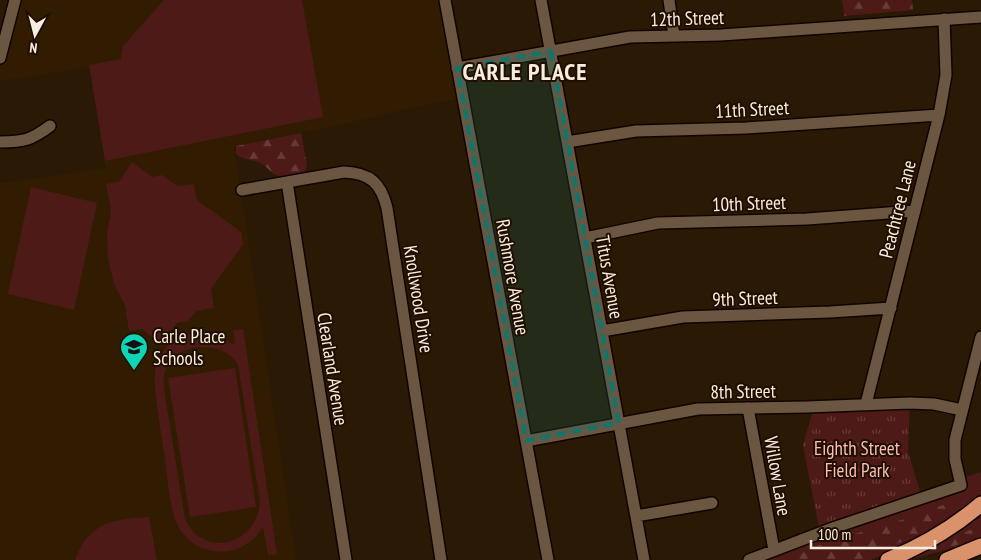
<svg xmlns="http://www.w3.org/2000/svg" width="981" height="560" font-family="'PT Sans Narrow',sans-serif">
  <style>
    .built { fill: #321c01 }
    .grass { fill: #4d1a17; fill-rule: evenodd }
    .forest { fill: url(#forest-firs) }
    .park { fill: url(#park-tufts) }
    .lines { fill: none; stroke-linecap: round; stroke-linejoin: round }
    .minor-casing { stroke: #110400; stroke-width: 14 }
    .highway-casing { stroke: #110400; stroke-width: 18 }
    .minor { stroke: #6b5741; stroke-width: 11 }
    .highway { stroke: #da926d; stroke-width: 15 }
    .marked { fill: #0f766e; fill-opacity: 0.2; stroke: #0f766e; stroke-width: 4; stroke-dasharray: 10 6; stroke-linejoin: round }
    .labels { text-anchor: middle; dominant-baseline: central; stroke-width: 4; stroke-linejoin: round; paint-order: stroke }
    .street-label { font-size: 19px; fill: #f9ede0; stroke: #200f00 }
    .poi-label { font-size: 19px; fill: #f9ede0; stroke: #200f00; text-anchor: start }
    .park-label { font-size: 19px; fill: #fcbdb5; stroke: #200f00 }
    .district-label { font-size: 24px; font-weight: bold; letter-spacing: 1px; fill: #f9ede0; stroke: #200f00 }
  </style>
  <defs>
    <pattern id="forest-firs" width="22" height="20" patternUnits="userSpaceOnUse" patternTransform="scale(1.25)"><rect width="22" height="20" fill="#4d1a17"/><path d="M5 1l3.5 6h-7zM16 11l3.5 6h-7z" fill="#673c38"/></pattern>
    <pattern id="park-tufts" width="24" height="20" patternUnits="userSpaceOnUse" patternTransform="scale(1.25)"><rect width="24" height="20" fill="#4d1a17"/><path d="M3 7l-1-3M5 7V3M7 7l1-3M15 17l-1-3M17 17v-4M19 17l1-3" fill="none" stroke="#673c38"/></pattern>
  </defs>
  <rect width="100%" height="100%" fill="#2a1904"/>
  <path class="built" d="M15,0H445L463,98L419,106L340,125L234,146L296,560H0V182L4,183L106,168L90,67L0,81V58Z"/>
  <path class="grass" d="M164,0H302L323,117L105,161L89,65L121,59L123,46Z
    M132,162L152,177L162,175L177,186L194,184L197,200L241,232L243,244L211,289L214,308L196,311L188,321L177,323L160,344L142,329L129,331L125,305L114,284L108,258L107,233L111,211L106,184L119,182Z
    M31,187L97,203L74,310L8,294Z
    M243,329L277,554L268,555L263,527C259,533 255,539 248,543C227,558 196,553 181,531C169,513 168,479 165,457C162,442 160,427 158,412C154,383 148,351 182,337C202,328 218,335 235,345L233,330ZM199,347C215,346 230,351 238,365L260,501C258,545 203,560 185,519L164,389C161,364 175,350 199,347Z
    M235,368L256,507L190,517L168,378Z
    M981,472V497L926,536L871,560H765L833,533L965,486L966,477Z
    M981,513V540L909,560H901Z
    M149,517L157,560H75C89,522 113,519 149,517Z"/>
  <path class="forest" d="M842,0H912L913,10L844,16Z
    M301,133L307,165L305,171C298,175 282,179 274,174C269,170 264,164 258,162C250,159 243,160 236,154V146Z
    M981,478V491L942,522L899,543L859,560H782C837,534 899,526 954,500C965,495 972,484 981,478Z
    M981,525V538L935,551H930L931,548C949,542 964,532 981,525Z"/>
  <path class="park" d="M910,403L908,452L922,498L820,533L803,445L814,407Z"/>
  <g class="lines">
    <g class="minor-casing">
      <path id="minor" d="M445,0L548,560
        M541,0L644,560
        M669,0L674,36
        M0,58L15,0
        M457,68L630,37L721,35L981,17
        M0,142C24,142 31,140 50,126
        M567,142L636,131L746,128L939,115
        M287,182L346,560
        M242,190L344,172C370,173 381,183 387,208L441,560
        M585,238L658,223L807,219L915,211
        M602,331L683,317L830,312L891,308
        M866,404L939,115L946,75L944,19
        M748,408L774,550
        M526,441L698,409L807,407L910,403L934,404L962,410
        M636,516L712,503
        M749,560L833,528L961,485L955,459V440L981,337"/>
    </g>
    <g class="highway-casing">
      <path id="highway" d="M888,560C922,546 953,528 981,504
        M947,560L981,546"/>
    </g>
    <use href="#minor" class="minor"/>
    <use href="#highway" class="highway"/>
  </g>
  <path class="marked" d="M551,51L619,423L526,441L457,68Z"/>
  <defs>
    <g id="school-pin" transform="scale(1.4375)"><path d="M0 17L-7.5 6A9.5 9.5 0 1 1 7.5 6Z" fill="#0dd5b5" stroke="#200f00"/><path d="M0-5L7-2L0 1L-7-2ZM-4 1L0 2.5L4 1V4Q0 6-4 4Z" fill="#111"/></g>
  </defs>
  <g fill-rule="evenodd">
    <use href="#school-pin" x="134" y="347"/>
  </g>
  <g class="labels">
    <g class="street-label">
      <text transform="translate(687 18) rotate(-2)">12th Street</text>
      <text transform="translate(752 109) rotate(-3)">11th Street</text>
      <text transform="translate(749 203) rotate(-2)">10th Street</text>
      <text transform="translate(897 209) rotate(-76)">Peachtree Lane</text>
      <text transform="translate(513 277) rotate(80)">Rushmore Avenue</text>
      <text transform="translate(610 277) rotate(80)">Titus Avenue</text>
      <text transform="translate(745 298) rotate(-2)">9th Street</text>
      <text transform="translate(419 299) rotate(81)">Knollwood Drive</text>
      <text transform="translate(333 369) rotate(81)">Clearland Avenue</text>
      <text transform="translate(743 391) rotate(-1)">8th Street</text>
      <text transform="translate(778 476) rotate(80)">Willow Lane</text>
    </g>
    <g class="poi-label">
      <text x="153" y="336">Carle Place<tspan x="153" dy="22">Schools</tspan></text>
    </g>
    <g class="park-label">
      <text x="857" y="448">Eighth Street<tspan x="857" dy="22">Field Park</tspan></text>
    </g>
    <g class="district-label">
      <text x="525" y="71">CARLE PLACE</text>
    </g>
  </g>
  <g transform="translate(35 35) rotate(187)" stroke="#200f00" stroke-width="4" paint-order="stroke">
  <path d="M0-4L9 19L0 12L-9 19Z" fill="#f9ede0"/>
  <text y="-8" font-size="14" font-weight="bold" text-anchor="middle" fill="#f9ede0">N</text>
  </g>
  <path d="M811 540v8h124v-8" fill="none" stroke="#f9ede0" stroke-width="2.5"/>
  <text x="818" y="540" font-size="15" fill="#f9ede0" stroke="#200f00" stroke-width="4" paint-order="stroke">100 m</text>
</svg>
